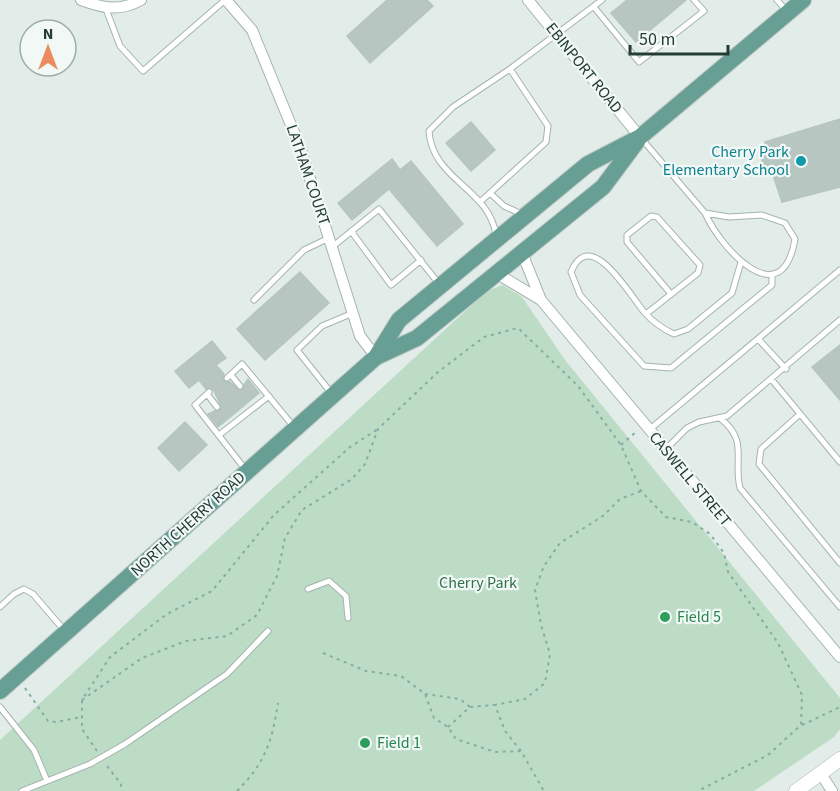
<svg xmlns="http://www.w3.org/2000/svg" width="840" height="791" font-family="'Source Sans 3',sans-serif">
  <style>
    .green { fill: #bcdcc6 }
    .building { fill: #b7c6c1; stroke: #b5c5bf; stroke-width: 1.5 }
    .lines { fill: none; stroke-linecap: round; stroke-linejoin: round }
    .service-casing { stroke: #a5b4af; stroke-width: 7 }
    .minor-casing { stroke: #a5b4af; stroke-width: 12 }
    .tertiary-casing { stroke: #a5b4af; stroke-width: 15 }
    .primary-casing { stroke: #c1c8c7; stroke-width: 18 }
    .path { stroke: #84aea3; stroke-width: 2; stroke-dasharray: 3 4.5; stroke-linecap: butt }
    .service { stroke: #fff; stroke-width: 5 }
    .minor { stroke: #fff; stroke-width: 10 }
    .tertiary { stroke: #fff; stroke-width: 14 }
    .primary { stroke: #689f94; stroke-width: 16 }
    .culture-dot { fill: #0f9aa8; stroke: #f2f8f6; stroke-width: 2 }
    .leisure-dot { fill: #2e9e5b; stroke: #f2f8f6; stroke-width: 2 }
    .labels { text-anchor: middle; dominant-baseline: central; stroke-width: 4.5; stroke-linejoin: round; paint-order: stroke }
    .street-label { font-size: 16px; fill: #233c36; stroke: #f2f8f6 }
    .culture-label { font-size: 16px; fill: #0d838f; stroke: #f2f8f6; text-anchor: end }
    .park-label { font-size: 16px; fill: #2f714c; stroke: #f2f8f6 }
    .leisure-label { font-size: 16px; fill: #27864d; stroke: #f2f8f6; text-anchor: start }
  </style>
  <rect width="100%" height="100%" fill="#e2ece8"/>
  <path class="green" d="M503,285L522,297L565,360L840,698V729L834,737L754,791H0V740L487,291Z"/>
  <path class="building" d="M387,0H427L433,6L370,63L347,36Z
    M627,0H686L636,42L611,13Z
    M840,119V187L782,202L771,169L765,170L760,154L768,153L765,142Z
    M471,122L495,150L471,171L446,143Z
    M392,159L400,170L411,161L463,224L437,246L389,189L352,220L338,203Z
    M300,272L329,303L265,360L237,329Z
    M212,341L226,358L216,365L224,374L223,381L230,382L240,391L248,379L259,393L218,427L208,414L222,408L213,389H206L199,380L189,388L175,371Z
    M840,345V400L812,367Z
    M185,422L207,445L179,471L158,448Z"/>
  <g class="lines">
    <g class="service-casing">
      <path id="service" d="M777,0L786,10
        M594,7L639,62L704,11L694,0
        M106,9L120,46L143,71L225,0
        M641,138L705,213L729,217L762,215L785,223L795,239C782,316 721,249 705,213
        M490,193L504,206L524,215
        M480,202L546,142L548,126L510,69L602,0
        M351,231L391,285L421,260
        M496,235C489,188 432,180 429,131L453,107L510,69
        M332,247L379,209L440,285
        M741,262L732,293L688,329L674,334C663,329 652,321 644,312C630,295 590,225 571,272L580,295L644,366L671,368L772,285V275
        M254,300L304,250L329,238
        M646,314L698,273L700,265L657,217L651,216L627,235V242L671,294
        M758,339L786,369
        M231,375L240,386
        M227,378L242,364L294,427
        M772,380L840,462
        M209,392L195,405L245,469
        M207,394L217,407
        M332,394L297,350L322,326L353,313
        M800,414L761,449L759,464L840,563
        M720,418C749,441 733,458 740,488L840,607
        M649,430L840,270
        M219,435L269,396
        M666,449L687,428L699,422L727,416L840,320
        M308,589L329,581L346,596L348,618
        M0,607L14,594L24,589L33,594L64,630
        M0,707L34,750L47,781
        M22,791L90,764L125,744L227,674L268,631"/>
    </g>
    <g class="minor-casing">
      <path id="minor" d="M81,0C103,8 119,12 141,0
        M226,0L252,30L300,147L360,336L376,357
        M528,0L640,137
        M522,253L541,300L840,657
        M496,273L541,300
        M821,774L832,791"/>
    </g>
    <g class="tertiary-casing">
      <path id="tertiary" d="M796,791L840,759"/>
    </g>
    <g class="primary-casing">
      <path id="primary" d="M376,357L417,338L603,187L638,140
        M0,691L376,357L399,320L588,164L640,137L803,0"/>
    </g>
    <path class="path" d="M621,445L637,431
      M323,653L366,671L401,676L425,694L434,718L448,727L456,739L495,752L521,751L544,791
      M25,688L48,721L56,722L82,717
      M425,694L460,699L470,707
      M82,700L142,658L186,641L227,636L257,615L277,576L285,538L302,510L352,479L365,464L378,429L438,372L484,337L518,328L578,386L621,445L641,491L666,517L692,522L710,534L724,553L728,572L778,643L802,695L801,725L768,755L698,791
      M802,725L840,707
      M448,727L470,707L494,705
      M97,751L82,729V700L110,657L167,614L212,591L274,515L350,447L378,429
      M521,751L505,731L495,705L525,699L545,683L550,654L541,625L535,590L544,566L560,543L603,516L620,499L641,491
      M107,766L121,784V791
      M237,791C265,763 272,742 278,703"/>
    <use href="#service" class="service"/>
    <use href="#minor" class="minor"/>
    <use href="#tertiary" class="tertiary"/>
    <use href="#primary" class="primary"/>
  </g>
  <circle class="culture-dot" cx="801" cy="161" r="6"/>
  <g class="leisure-dot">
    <circle cx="665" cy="617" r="6"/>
    <circle cx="365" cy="743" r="6"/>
  </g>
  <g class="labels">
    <g class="street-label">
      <text transform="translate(584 68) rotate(51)">EBINPORT ROAD</text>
      <text transform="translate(308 175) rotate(71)">LATHAM COURT</text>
      <text transform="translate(690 479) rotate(50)">CASWELL STREET</text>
      <text transform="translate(188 524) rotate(-42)">NORTH CHERRY ROAD</text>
    </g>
    <g class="culture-label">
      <text x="789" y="152">Cherry Park<tspan x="789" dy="18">Elementary School</tspan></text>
    </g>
    <g class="park-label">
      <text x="478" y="583">Cherry Park</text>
    </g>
    <g class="leisure-label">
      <text x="677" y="617">Field 5</text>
      <text x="377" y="743">Field 1</text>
    </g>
  </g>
  <g transform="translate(48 48)"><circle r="28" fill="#f2f8f6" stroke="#9fada9" stroke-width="1.5"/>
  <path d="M0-4.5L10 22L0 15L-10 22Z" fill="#ec8a60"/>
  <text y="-9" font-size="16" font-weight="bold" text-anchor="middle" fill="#233c36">N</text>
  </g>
  <path d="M630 45v9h98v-9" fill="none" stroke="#233c36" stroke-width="3"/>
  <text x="639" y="45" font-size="18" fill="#233c36" stroke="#f2f8f6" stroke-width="4.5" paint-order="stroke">50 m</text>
</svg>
